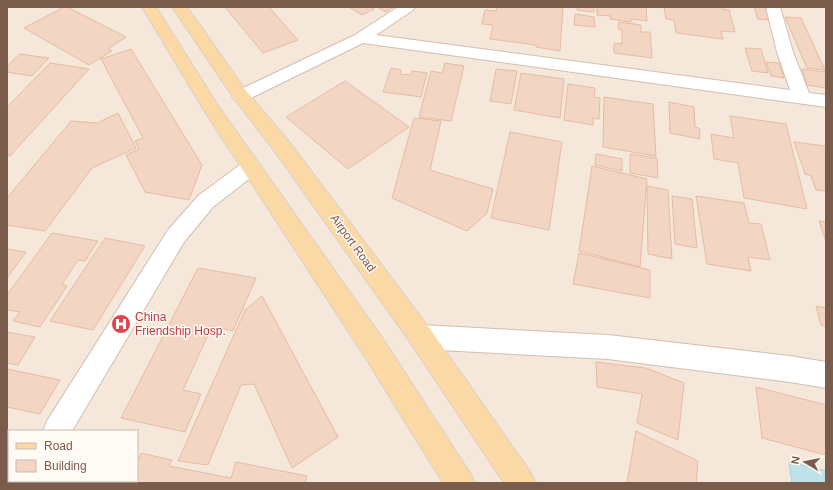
<svg xmlns="http://www.w3.org/2000/svg" width="833" height="490" font-family="Arial,sans-serif">
  <style>
    .residential { fill: #f5e8da; fill-rule: evenodd }
    .water { fill: #bfe3e8; stroke: #a5d3da }
    .building { fill: #f3d5c3; stroke: #e6bba3 }
    .lines { fill: none; stroke-linecap: round; stroke-linejoin: round }
    .minor-casing { stroke: #d1beb0; stroke-width: 2 }
    .primary-casing { stroke: #dad1cd; stroke-width: 2 }
    .minor { fill: #fff; fill-rule: evenodd }
    .primary { fill: #fbd9a5; fill-rule: evenodd }
    .labels { text-anchor: middle; dominant-baseline: central; stroke-width: 3; stroke-linejoin: round; paint-order: stroke }
    .street-label { font-size: 12px; fill: #7a5c4d; stroke: #fffaf3 }
    .health-label { font-size: 12px; fill: #be3a42; stroke: #fffaf3; text-anchor: start }
  </style>
  <rect width="100%" height="100%" fill="#fdf6ec"/>
  <path class="residential" d="M7,7H826V483H7ZM9,431H137V481H9Z"/>
  <path class="water" d="M789,462L826,471V483H792Z"/>
  <path class="building" d="M64,7H67L126,37L108,49L112,51L89,65L24,28Z
    M225,7H269L298,40L263,53Z
    M349,7H371L374,9L362,15Z
    M377,7H393L386,12Z
    M497,7H563L560,51L536,47V45L490,39L493,25L482,24L485,10L496,11Z
    M578,7H594V12L577,10Z
    M597,7H646L647,21L631,19V22L610,19L611,16L597,15Z
    M664,7H722L723,9L729,10L735,32L721,31L723,39L676,33L674,20L666,19Z
    M754,7L767,8L772,20L758,19Z
    M575,14L594,17L595,27L574,25Z
    M785,17L801,18L825,70L807,68Z
    M619,22L641,25V32H650L652,58L614,53V43L622,44V30L618,29Z
    M745,48L761,49L768,73L752,71Z
    M131,49L202,165L189,200L145,192L126,155L139,149L135,141L143,138L101,59Z
    M20,54L49,58L32,76L7,72V66Z
    M766,62L779,63L784,78L771,76Z
    M50,63L89,69L10,156L7,155V107Z
    M445,63L464,66L451,121L419,117L431,71L442,73Z
    M391,68L401,70L400,74L411,75L412,71L427,73L421,97L383,92Z
    M496,69L517,71L511,104L490,101Z
    M802,69L826,72V88L807,85Z
    M521,73L564,79L560,118L514,110Z
    M345,81L409,127L348,169L286,117Z
    M568,84L595,88L594,97L600,98L599,119L593,118V125L564,120Z
    M604,97L653,104L656,156L603,147Z
    M669,102L694,107L695,127L699,128L700,139L670,133Z
    M118,113L136,148L92,168L45,231L7,225V198L71,121L97,123Z
    M730,116L786,124L807,209L744,198L738,163L714,159L711,134L734,138Z
    M414,118L441,121L430,170L493,189L487,213L467,231L392,198Z
    M510,132L562,142L549,230L491,218Z
    M794,142L826,146V191L816,190L811,176L805,174Z
    M596,154L622,159V171L595,165Z
    M630,154L657,158L658,178L630,173Z
    M592,166L647,179L640,267L579,251Z
    M647,186L668,190L672,259L648,254Z
    M672,196L692,199L697,248L675,244Z
    M696,196L744,203L749,223L761,224L770,260L748,257L751,271L707,264Z
    M819,221L826,222V242Z
    M52,233L98,241L85,261L78,260L62,284L67,286L40,327L13,321L20,312L7,310V295Z
    M105,238L145,246L93,330L50,321Z
    M7,249L26,252L7,278Z
    M579,253L650,270V298L573,284Z
    M198,268L256,278L233,331L212,326L183,390L201,394L185,432L121,418Z
    M262,296L338,437L292,468L254,384L241,385L208,465L178,461L245,310Z
    M816,306L826,308V326L821,325Z
    M7,332L35,337L18,365L7,363Z
    M596,362L646,368L684,383L678,440L637,423L642,394L597,387Z
    M7,369L60,380L40,414L7,407Z
    M756,387L826,405V455L762,438Z
    M636,431L698,461L696,483H627Z
    M7,439L9,440V458L7,462Z
    M141,453L172,460L169,466L231,478L236,462L307,476L305,483H128L129,481H137V462Z
    M76,481H126L125,483H75Z"/>
  <g class="lines">
    <g class="minor-casing">
      <path id="minor" d="M398,7H415L413,10L376,35L790,90L777,52L766,7H780L793,52L809,93L826,95V107L363,43L247,100L241,102L235,100L232,96L235,92L355,35Z
        M251,160L258,162L261,167L258,172L213,207L184,242L72,431H43L47,421L168,230L199,195L244,162Z
        M421,325L608,335L790,356L826,362V388L790,382L608,359L421,349L412,345L409,337L412,329Z
        M11,481H41L40,483H10Z"/>
    </g>
    <g class="primary-casing">
      <path id="primary" d="M142,7H156L217,104L383,339L470,473L475,483H443L365,357L205,112Z
        M172,7H187L247,92L290,143L430,329L531,473L536,483H504L412,345L276,153L235,100Z"/>
    </g>
    <use href="#minor" class="minor"/>
    <use href="#primary" class="primary"/>
  </g>
  <defs>
    <g id="hospital-disc" transform="scale(1)"><circle r="9.5" fill="#e0444e" stroke="#fffaf3"/><path d="M-5-5h3v3.5h4V-5h3V5h-3V1.5h-4V5h-3Z" fill="#fff"/></g>
  </defs>
  <g fill-rule="evenodd">
    <use href="#hospital-disc" x="121" y="324"/>
  </g>
  <g class="labels">
    <g class="street-label">
      <text transform="translate(353 243) rotate(54)">Airport Road</text>
    </g>
    <g class="health-label">
      <text x="135" y="317">China<tspan x="135" dy="14">Friendship Hosp.</tspan></text>
    </g>
  </g>
  <rect width="833" height="490" fill="none" stroke="#7a5c4d" stroke-width="16"/>
  <rect x="8" y="430" width="130" height="52" fill="#fffaf3" stroke="#cabbb1"/>
  <rect x="16" y="443" width="20" height="6" fill="#fbd9a5" stroke="#cabbb1"/>
  <text x="44" y="450" font-size="12" fill="#7a5c4d">Road</text>
  <rect x="16" y="460" width="20" height="12" fill="#f3d5c3" stroke="#cabbb1"/>
  <text x="44" y="470" font-size="12" fill="#7a5c4d">Building</text>
  <g transform="translate(805 462) rotate(280)" stroke="#fffaf3" stroke-width="3" paint-order="stroke">
  <path d="M0-3L7 15L0 10L-7 15Z" fill="#7a5c4d"/>
  <text y="-6" font-size="11" font-weight="bold" text-anchor="middle" fill="#7a5c4d">N</text>
  </g>
</svg>
